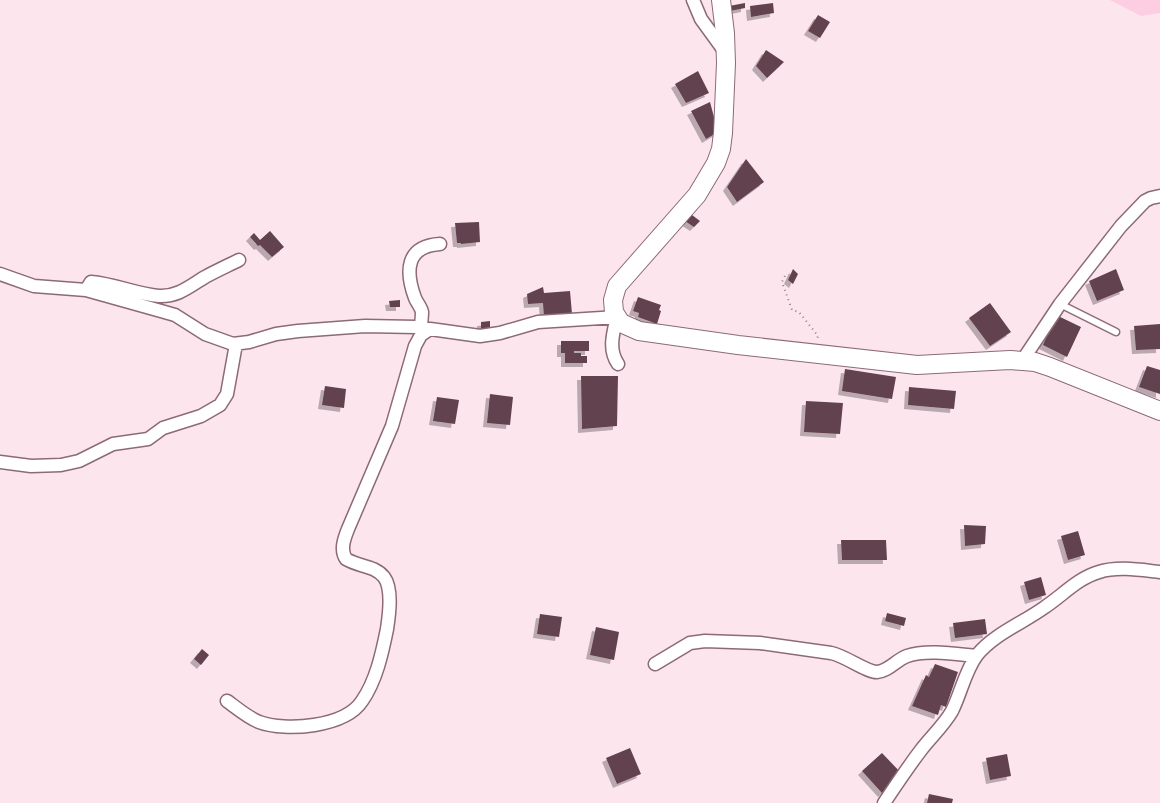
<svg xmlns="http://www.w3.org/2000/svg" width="1160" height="803" font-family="Merriweather,serif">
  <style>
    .green { fill: #fdcee1 }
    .building { fill: #624250; filter: url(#shadow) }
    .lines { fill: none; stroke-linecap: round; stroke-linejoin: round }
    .lane-casing { stroke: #8c6a78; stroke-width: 9 }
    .street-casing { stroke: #8c6a78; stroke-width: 15 }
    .secondary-casing { stroke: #8c6a78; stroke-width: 20 }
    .path { stroke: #907d85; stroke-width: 2; stroke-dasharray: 1 4; stroke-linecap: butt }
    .lane { stroke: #fff; stroke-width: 6 }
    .street { stroke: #fff; stroke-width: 12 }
    .secondary { stroke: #fff; stroke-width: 18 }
  </style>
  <defs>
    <filter id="shadow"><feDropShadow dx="-4" dy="4" stdDeviation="0" flood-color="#0004"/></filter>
  </defs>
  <rect width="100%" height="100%" fill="#fde5ee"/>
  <path class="green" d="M1110,0H1160V13L1141,16Z"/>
  <path class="building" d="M745,3V8L730,11L729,6Z
    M773,3L774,13L751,17L750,6Z
    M818,15L830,22L820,38L808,31Z
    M766,50L784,62L767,78L756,66Z
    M698,71L709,93L686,103L675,84Z
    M710,102L718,132L706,139L691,111Z
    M746,159L764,182L737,202L727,187Z
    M692,215L700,221L694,227L685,221Z
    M479,222L480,242L461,244V243H457L455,223Z
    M270,231L284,247L272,257L260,245L258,246L250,237L254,233L260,240Z
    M793,269L798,274L793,284L788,280Z
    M1116,269L1124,290L1097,301L1089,281Z
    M543,287L544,293L570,291L572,314L544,317L543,303L528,304L527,294Z
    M638,297L661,305L659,310L661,311L657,324L638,317L639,313L633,311Z
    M400,300V307H390L389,301Z
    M990,303L1011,332L990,346L969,318Z
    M1056,315L1081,327L1067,357L1043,345Z
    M490,321V329H481V322Z
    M1160,324V349L1136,350L1134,326Z
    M561,341H589V351H574V353H581V356H587V363H565V353H561Z
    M1147,366L1160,370V394L1139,387Z
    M845,369L896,377L892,399L842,391Z
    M581,376H618L617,426L582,429Z
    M325,386L346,389L344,408L322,405Z
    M909,387L956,391L954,409L908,405Z
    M490,394L513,397L510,425L487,423Z
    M437,397L459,400L455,424L433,421Z
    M806,401L843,403L840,434L804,432Z
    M964,525L986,526L985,544L965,546Z
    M1078,531L1085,555L1068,560L1061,536Z
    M841,540H886L887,560H842Z
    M1041,577L1046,595L1029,600L1024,582Z
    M887,613L906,618L904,626L885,621Z
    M540,614L562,617L559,637L537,634Z
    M985,619L987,634L955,638L953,623Z
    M596,627L619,632L614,660L590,655Z
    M202,649L209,655L201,665L194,659Z
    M935,664L958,672L946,707L941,705L938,715L912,706L926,675L929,677Z
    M630,748L641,774L617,784L606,758Z
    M882,753L902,774L882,793L862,771Z
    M1007,754L1011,776L990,780L986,758Z
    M929,794L953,799L952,803H927Z"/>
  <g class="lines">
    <g class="lane-casing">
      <path id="lane" d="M1060,304L1116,332"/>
    </g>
    <g class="street-casing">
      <path id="street" d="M693,0L701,19L725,52
        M0,274L34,286L86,290L161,311L175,315L205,334L233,344L249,342L276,334L298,331L365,326L416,327L480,336L500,333L538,322L617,317C613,333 608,350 618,364
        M86,290L91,282C115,284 136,294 159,296C178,297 190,286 205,277C216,271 227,266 239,260
        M421,328C421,323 422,317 422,312C421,307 417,303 415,298C405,271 406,246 440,244
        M1022,361L1060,304L1121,226L1145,201L1151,198L1160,196
        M0,462L31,466L61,465L79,461L113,444L148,439L163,428L201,416L220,405L227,394L236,344
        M655,664L690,643L705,641L760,643L831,653C846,656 866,672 877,672C889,671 896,660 907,656C926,649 956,654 976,656
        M227,701C237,708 247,717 259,722C286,732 345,727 362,701C376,681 382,654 387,629C389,616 393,589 384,577C374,565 359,567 346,559C340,550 344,539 348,529L392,426L415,346L421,335L430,329
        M884,803C896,785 908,767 921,750C931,737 944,725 952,711C961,693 965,671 977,655C994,634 1023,623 1045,607C1063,595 1078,578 1099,572C1118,566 1141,570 1160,572"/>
    </g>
    <g class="secondary-casing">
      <path id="secondary" d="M721,0L725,33L726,63L723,133L721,149L716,163L697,195L617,286L613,300L614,312L621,323L639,331L738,345L917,365L1010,360L1035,362L1050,367L1160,411"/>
    </g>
    <path class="path" d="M785,276L782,282L792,310L799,312L818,336L817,339"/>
    <use href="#lane" class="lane"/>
    <use href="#street" class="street"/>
    <use href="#secondary" class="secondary"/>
  </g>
</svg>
